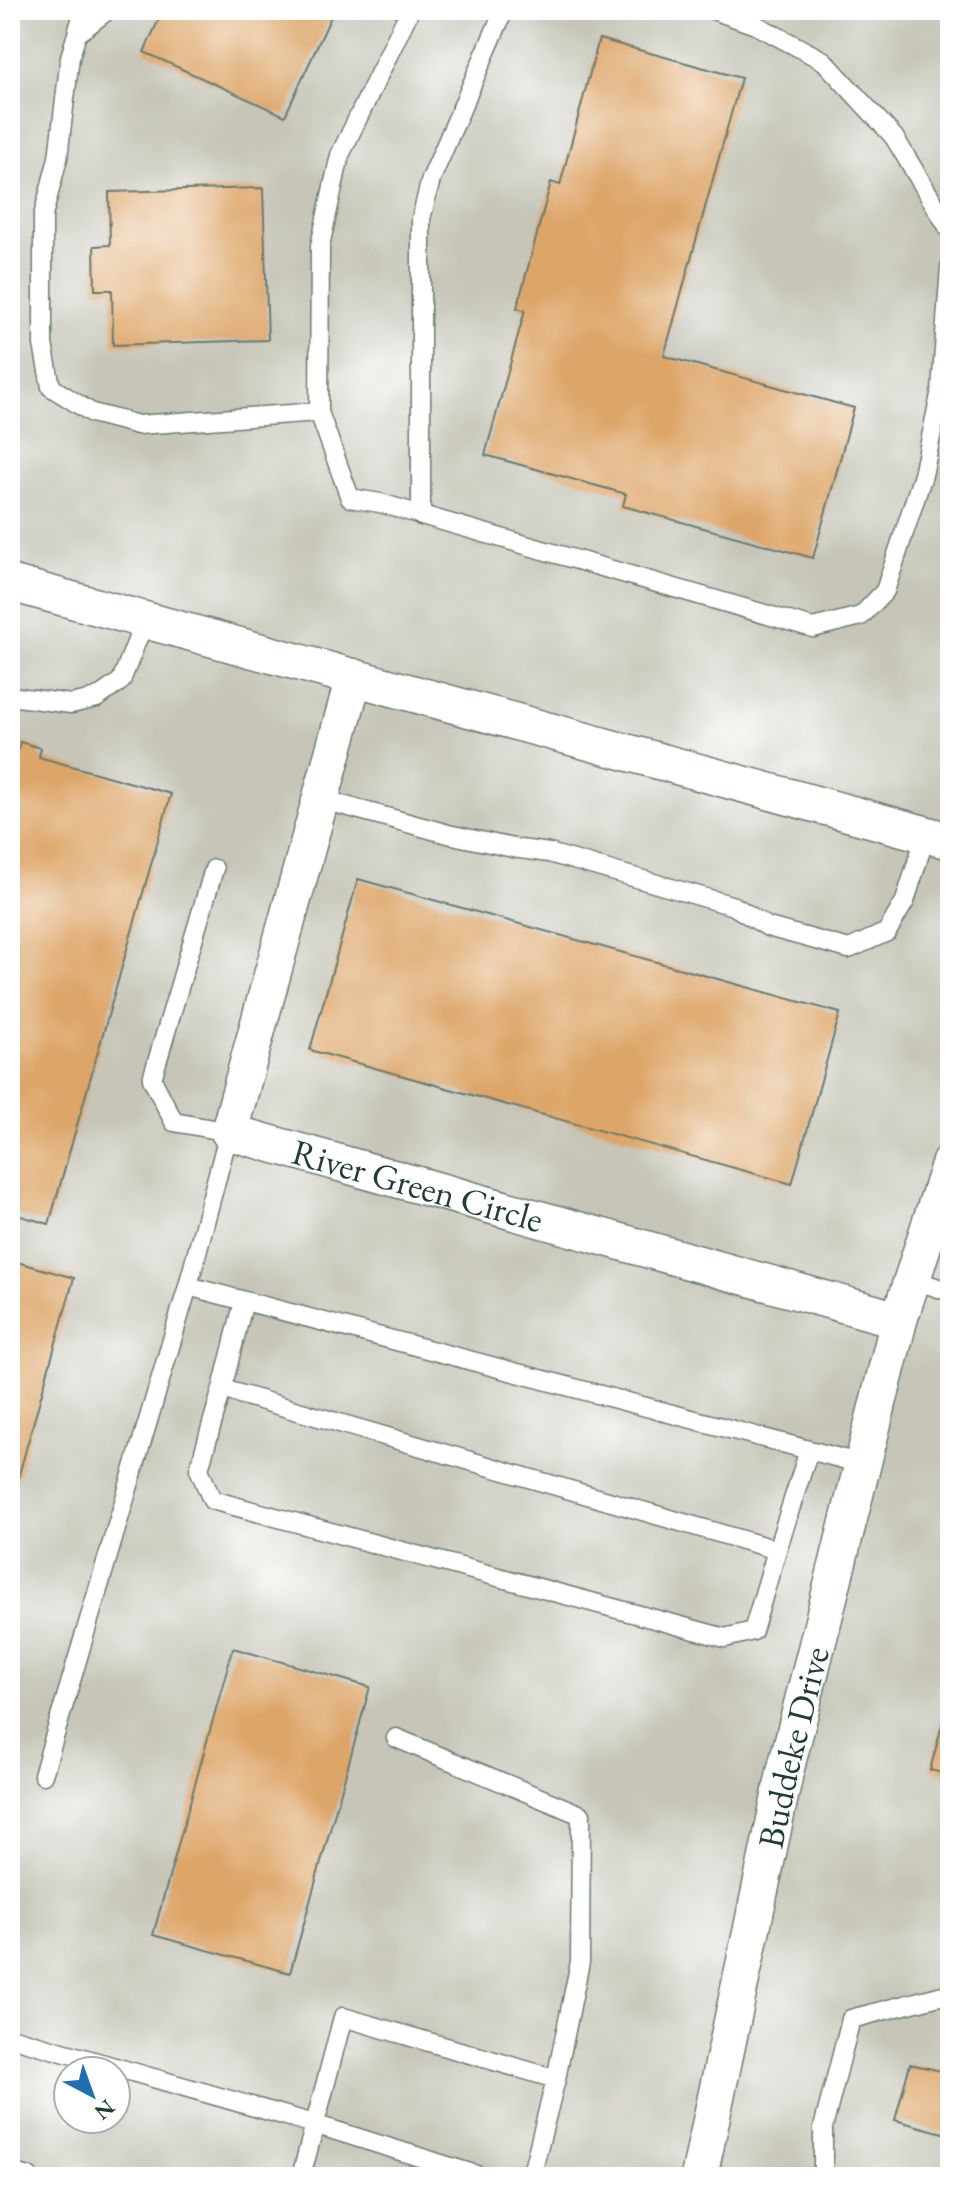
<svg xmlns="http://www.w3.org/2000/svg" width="960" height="2187" font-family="'EB Garamond',serif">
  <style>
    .industrial { fill: #c6c5b8; fill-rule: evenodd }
    .building { fill: #dda568 }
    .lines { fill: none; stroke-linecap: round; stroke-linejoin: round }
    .service-casing { stroke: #6a7b6f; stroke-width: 21 }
    .minor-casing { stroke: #6a7b6f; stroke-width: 39 }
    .service { stroke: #fff; stroke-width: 18 }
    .minor { stroke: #fff; stroke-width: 36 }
    .labels { text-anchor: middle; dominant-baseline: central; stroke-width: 7; stroke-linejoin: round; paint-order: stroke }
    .street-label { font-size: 36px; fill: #1f3d34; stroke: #fff }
  </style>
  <rect width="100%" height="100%" fill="#fff"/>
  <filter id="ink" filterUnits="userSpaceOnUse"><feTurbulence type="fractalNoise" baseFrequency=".0125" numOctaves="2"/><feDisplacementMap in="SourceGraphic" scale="16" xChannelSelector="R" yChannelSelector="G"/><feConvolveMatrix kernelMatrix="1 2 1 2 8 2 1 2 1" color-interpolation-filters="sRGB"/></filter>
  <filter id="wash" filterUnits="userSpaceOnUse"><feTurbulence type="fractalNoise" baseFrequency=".006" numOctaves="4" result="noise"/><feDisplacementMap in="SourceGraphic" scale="32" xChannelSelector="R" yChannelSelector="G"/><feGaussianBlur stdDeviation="1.8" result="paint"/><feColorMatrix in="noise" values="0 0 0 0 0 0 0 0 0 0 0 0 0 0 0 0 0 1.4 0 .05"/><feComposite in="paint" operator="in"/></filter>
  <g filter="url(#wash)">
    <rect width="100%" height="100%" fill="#f6eedc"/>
    <path class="industrial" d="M10,10H950V2177H10ZM68,2071H116V2119H68Z"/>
    <g id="blocks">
      <path class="building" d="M163,10H334L285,116L144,52Z
        M599,39L741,78L664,356L854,408L813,558L623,506L626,494L485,455L525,310L517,308L551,182L560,185Z
        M263,188L268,340L113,345L112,290H95L94,246L110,245L109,192Z
        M20,742L41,748L39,757L171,794L49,1224L10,1213V778Z
        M358,879L840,1013L792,1184L310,1050Z
        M10,1260L74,1278L11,1503H10Z
        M233,1648L370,1687L290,1973L153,1935Z
        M946,1710L950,1711V1775L930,1770Z
        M910,2064L950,2073V2135L895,2120Z"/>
    </g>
  </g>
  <g filter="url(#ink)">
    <use href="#blocks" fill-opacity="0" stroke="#6a7b6f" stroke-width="2"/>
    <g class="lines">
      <g class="service-casing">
        <path id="service" d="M84,10L70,57L58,158L43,216V344L51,387L92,413L138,425L319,412L350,498L380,503L813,628L861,616L885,591L923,475L941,390L950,267
          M713,10L756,25L824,61L894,137L950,230
          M77,34L108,10
          M319,412L320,246L340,155L410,10
          M421,516V219L431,179L504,10
          M10,696L71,704L97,698L121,681L145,620
          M320,799L448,834L513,848L549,853L734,906L768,927L849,949L887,932L905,901L926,834
          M214,869L152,1079L174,1122L229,1132L188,1286L862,1464
          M912,1279L950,1292
          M244,1301L222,1389L777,1550L809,1450
          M222,1389L199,1469L212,1500L725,1638L753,1631L777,1550
          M396,1738L581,1815L580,1962L556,2079L531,2177
          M43,1775L188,1286
          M10,2037L314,2124L483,2177
          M10,2172L29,2177
          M301,2177L343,2017L556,2079
          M823,2177V2128L851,2019L943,1995L950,1999"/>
      </g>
      <g class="minor-casing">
        <g id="minor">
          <path d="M10,583L950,841"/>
          <path id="s1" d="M354,677L229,1132L899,1320"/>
          <path id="s2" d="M699,2177L786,1768L899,1320L950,1162"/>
        </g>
      </g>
      <use href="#service" class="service"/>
      <use href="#minor" class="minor"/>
    </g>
  </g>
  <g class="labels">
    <g class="street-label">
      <text stroke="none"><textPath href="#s1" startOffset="668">River Green Circle</textPath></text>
      <text stroke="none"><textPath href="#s2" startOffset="440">Buddeke Drive</textPath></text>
    </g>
  </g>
  <rect width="960" height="2187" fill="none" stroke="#fff" stroke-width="40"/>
  <g transform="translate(92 2095) rotate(139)"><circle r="38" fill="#ffffff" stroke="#a5b1ae" stroke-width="2"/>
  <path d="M0-6L14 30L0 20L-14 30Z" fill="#1f6fb2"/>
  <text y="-12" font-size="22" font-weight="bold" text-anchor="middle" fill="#1f3d34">N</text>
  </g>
</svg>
